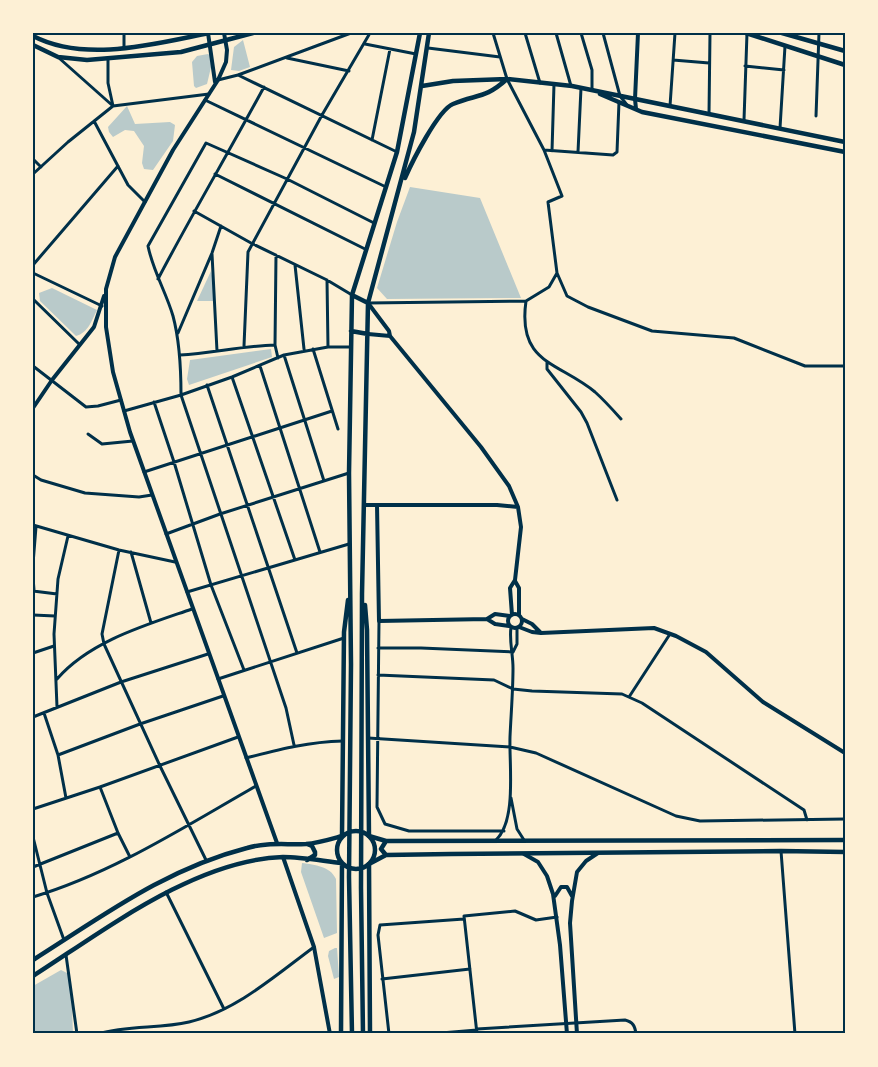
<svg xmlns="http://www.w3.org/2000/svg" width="878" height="1067" font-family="Manrope,sans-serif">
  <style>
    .green { fill: #b9caca }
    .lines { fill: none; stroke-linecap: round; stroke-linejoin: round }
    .minor { stroke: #003049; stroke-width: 3 }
    .tertiary { stroke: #003049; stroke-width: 4 }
    .secondary { stroke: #003049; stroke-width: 4.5 }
    .primary { stroke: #003049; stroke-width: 4.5 }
    .neatline { fill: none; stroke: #003049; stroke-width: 2 }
  </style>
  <rect width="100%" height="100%" fill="#fdf0d5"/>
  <path class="green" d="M243,40L250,67L239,71L231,70L234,47Z
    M208,54L211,56L212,63L207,84L196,88L194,86L192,62L197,56Z
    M127,106L135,124L170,122L175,125L173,141L153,170L144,169L142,163L144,146L134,131L125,130L113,137L109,132L108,127Z
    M410,187L480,198L521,298L387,299L377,288L397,222Z
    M211,271L213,281V301H197Z
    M52,288L97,310C92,320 88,333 76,336L40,301L39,293Z
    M271,349L272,357L189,385L187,379L190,360Z
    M302,863C315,865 330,866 336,879L337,933L324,938L301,872Z
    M335,948H337L339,977L334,979L328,956L329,951Z
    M61,970L69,974L71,981L73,1034H34L33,986Z"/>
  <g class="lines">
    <path class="minor" d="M525,33L540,83
      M556,33L571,86
      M581,33L592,70V90
      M603,33L620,96L627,105
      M365,44L416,54
      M124,47V33
      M428,48L500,57
      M59,58L113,106L209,94
      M287,58L349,71
      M673,60L709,63
      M745,66L784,70
      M238,75L351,33
      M218,80L238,75L397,152
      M205,100L386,187
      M670,106L675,33
      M709,114L710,33
      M816,116L819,33
      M744,120L747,33
      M94,121L128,185L145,202
      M780,128L785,46
      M372,140L390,49
      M544,150L613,155L617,152L619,102
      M552,151L554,84
      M578,152L581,88
      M33,159L41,167
      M33,174L68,142L113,106L108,83V58
      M215,174L365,249
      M194,211L251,243L327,280L352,295
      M212,254L217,351
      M276,255L275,345L278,358
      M33,265L118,166
      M295,265L304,349
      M33,273L102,306
      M557,273L567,296L588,307L652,331L734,338L805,366H845
      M158,279C192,214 229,152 264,87
      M327,280L328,347
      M33,299L79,344
      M526,301C517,364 559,362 595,392C604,400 613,410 621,419
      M368,303L526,301L549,287L557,273L548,202L562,196L544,150L507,79L493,33
      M178,333L212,253L221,226
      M244,346L248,252L322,115L370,33
      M313,349L338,429
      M180,355C212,353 243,346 275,345
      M284,355L324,481
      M547,362V369L581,412L587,423L617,500
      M33,366L86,407L98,406L121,400
      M260,366L320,552
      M232,377L295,560
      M207,385L297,653
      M154,402L174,462L211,585L244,670
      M124,411L181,395L232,377L284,355L328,347H351
      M88,434L102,444L133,441
      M144,472L332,411
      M33,475L41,480L85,493L139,497L152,495
      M33,525L119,550L175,562
      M166,534L220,514L349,473
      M119,550L102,634L104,644L160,766L206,860
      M131,552L151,623
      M33,564L36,527
      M33,577L34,590
      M33,591L57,594
      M187,592L349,544
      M33,615L55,616
      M379,621L377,807L385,824L409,831H504
      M378,648H421L513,652
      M513,652L517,644V628
      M33,653L54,646
      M378,675L494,680L513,689L532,691L622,694L642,703L804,810L807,820
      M57,679C90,641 146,625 192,609
      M218,679L344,638
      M629,697L670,634
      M57,707L54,634L58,579L68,536
      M44,713L58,755L66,798
      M33,717L121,682L208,654
      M368,738L510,747L536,753L676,816L700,821L845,819
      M294,745L286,708L181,395C181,368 180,342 173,316C166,292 153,271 148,246L206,143L287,179L374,223
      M58,755L140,724L223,696
      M246,758C281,749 307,742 343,741
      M100,787L118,833L130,857
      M511,798L517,829L524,840
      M33,809L100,787L238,737
      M33,837L47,893L64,940
      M496,840C517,820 509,765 510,737C511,714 513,691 513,668C513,653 509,642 511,627
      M781,851L795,1034
      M33,867L118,833
      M166,892L224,1009
      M33,897C113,873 184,827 256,786
      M66,955L77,1034
      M382,979L470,969
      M477,1029L625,1020C633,1022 635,1026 636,1034
      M98,1034C128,1025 159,1029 189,1022C236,1011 276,975 314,947
      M389,1034L378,935L380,925L464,919
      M429,1034L477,1030
      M477,1034L464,916L515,911L536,920L557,917
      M833,1034L845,1033"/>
    <path class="tertiary" d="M208,33L215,82
      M224,33L227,50L226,62L218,80L173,150L115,257L106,289V327L113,372L130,432L277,843
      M636,109L635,99L638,33
      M368,303L389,331L390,336L481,447L509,486L518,507L521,527L515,580L510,588L512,615
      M368,334L390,336
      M33,408L52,380L94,327L104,296
      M364,505H377L379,621L487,619L495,614L510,616
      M377,505H497L518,507
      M515,581L519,588V615
      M508 621a7 7 0 1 1 14 0a7 7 0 1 1-14 0Z
      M487,619L495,624L509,626
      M522,619L532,624L540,632
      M519,627L532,632L541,633L654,628L676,636L706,652L763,702L845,753
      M524,854L538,862L547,876L553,894L560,945L567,1034
      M283,857L314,947L330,1034
      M555,896L561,887H567L572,896
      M577,1034L570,923L572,901L577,872L586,861L598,853"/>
    <path class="secondary" d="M746,33L845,65
      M782,33L845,51
      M33,36C85,63 154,44 209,33
      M33,45L58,57L87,60L181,52L253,33
      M422,86L453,81L507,79L572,86L845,142
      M600,94L642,112L845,152
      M405,178C412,162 438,110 453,104C477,94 485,99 507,79
      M352,295L368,303
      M351,331L368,334
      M365,605L367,630L369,836
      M337 850a19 19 0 1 1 38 0a19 19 0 1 1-38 0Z
      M307,844L312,846L315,852V855L307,860
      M369,864L370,1034
      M33,960C103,916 165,869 247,848C267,842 286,845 306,844C318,843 331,839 342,836L344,632L348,600
      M33,976C105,930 195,860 283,857C302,857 323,861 342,863L341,1034
      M352,1034L349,877L351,664L349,473L352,295L397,152L420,33
      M363,1034L361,888L362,594L368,303L414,132L429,33"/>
    <path class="primary" d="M369,836L386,841L845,840
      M386,855L381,849L386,841
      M369,864L386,855L451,854L781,851L845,852"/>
  </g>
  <rect width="878" height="1067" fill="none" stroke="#fdf0d5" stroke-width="69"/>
  <rect x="34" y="34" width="810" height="998" class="neatline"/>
</svg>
